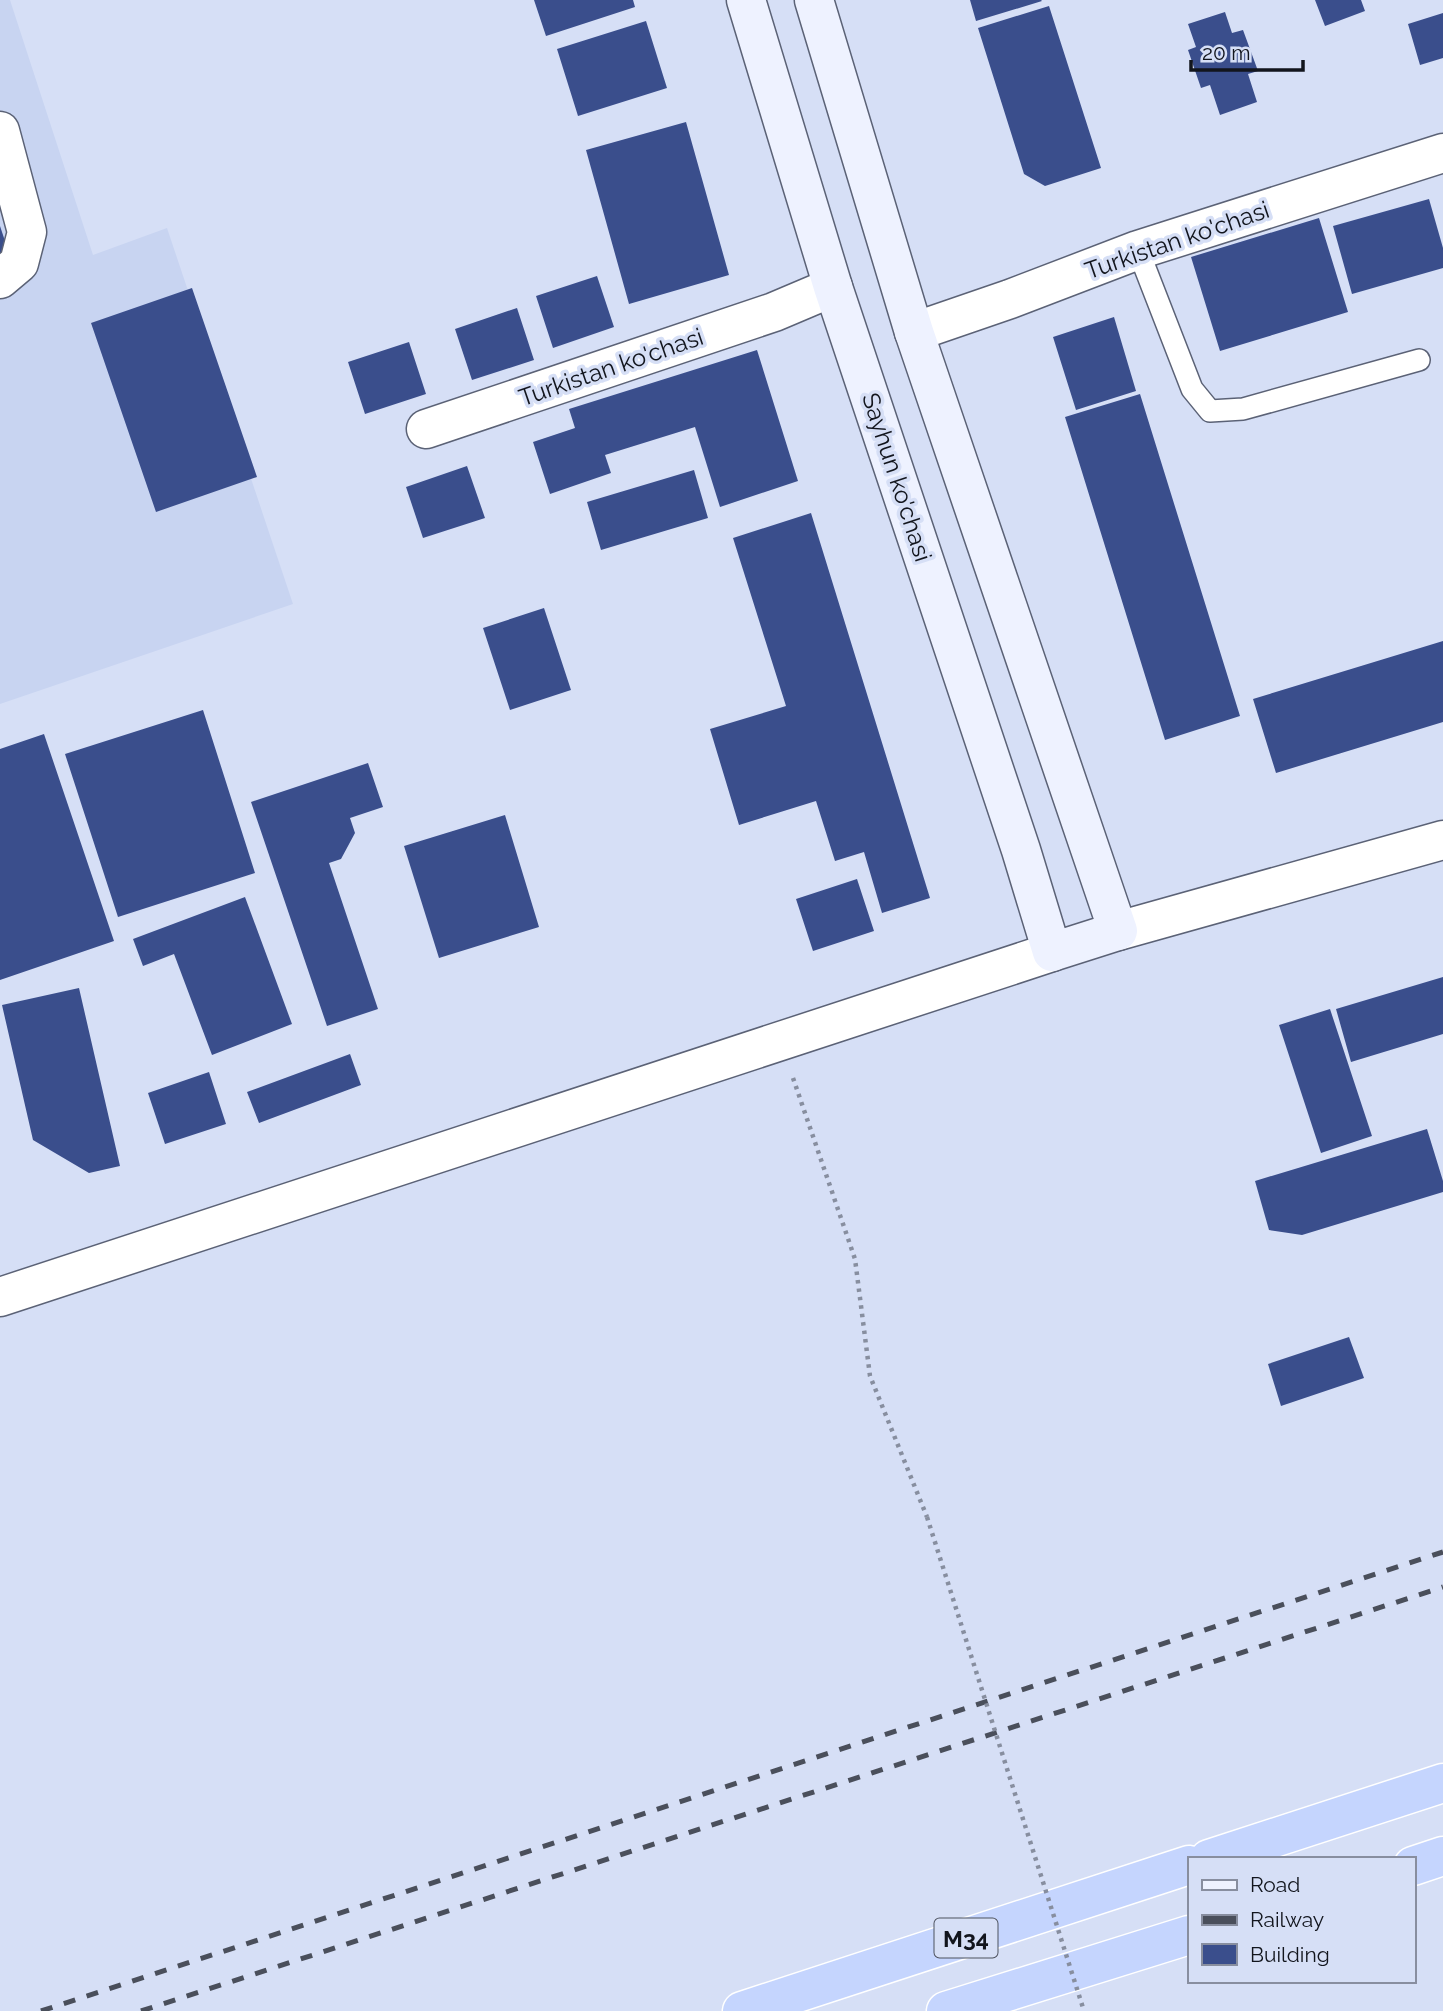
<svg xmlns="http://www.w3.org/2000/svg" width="1443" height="2011" font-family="Raleway,sans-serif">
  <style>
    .built { fill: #c8d4f1 }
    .building { fill: #3a4e8c }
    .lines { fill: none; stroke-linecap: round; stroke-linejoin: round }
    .lane-casing { stroke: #5b6276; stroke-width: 24 }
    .street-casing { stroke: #5b6276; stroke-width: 41 }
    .secondary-casing { stroke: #5b6276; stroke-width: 41 }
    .highway-casing { stroke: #fff; stroke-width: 41 }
    .path { stroke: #878e9f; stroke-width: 4.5; stroke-dasharray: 3.5 5; stroke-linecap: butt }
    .lane { stroke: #fff; stroke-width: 21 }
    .street { stroke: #fff; stroke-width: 38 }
    .secondary { stroke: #eef2ff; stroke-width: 38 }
    .highway { stroke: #c5d5fe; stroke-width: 38 }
    .rail { stroke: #4a4f5b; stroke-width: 5; stroke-dasharray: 12 12; stroke-linecap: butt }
    .path-bridge { stroke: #878e9f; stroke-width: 4.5; stroke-dasharray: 3.5 5; stroke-linecap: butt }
    .labels { text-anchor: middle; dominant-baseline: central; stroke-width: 7; stroke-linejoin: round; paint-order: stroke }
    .shield { fill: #d6dff6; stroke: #4d525e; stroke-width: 2 }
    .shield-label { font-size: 23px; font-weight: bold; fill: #12151d }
    .street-label { font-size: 24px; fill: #12151d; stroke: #d6dff6 }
  </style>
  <rect width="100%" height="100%" fill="#d6dff6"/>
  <path class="built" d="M0,0H10L93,255L167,228L293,604L0,704Z"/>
  <path class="building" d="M534,0H633L635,7L546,36Z
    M970,0H1041L1042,1L976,21Z
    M1315,0H1361L1365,11L1325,26Z
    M1049,6L1101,168L1045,186L1024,174L978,28Z
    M1225,12L1232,33L1243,30L1258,71L1248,74L1257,102L1220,115L1210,85L1201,88L1188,50L1196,47L1188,24Z
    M1443,13V58L1420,65L1408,24Z
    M646,21L667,88L578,116L557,49Z
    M686,122L729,275L629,304L586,150Z
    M1429,199L1443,248V268L1352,294L1333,226Z
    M1319,218L1348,312L1220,351L1191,257Z
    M0,226L10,256L0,259Z
    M597,276L614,327L553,348L536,296Z
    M192,288L257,477L156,512L91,323Z
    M517,308L534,360L472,380L455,329Z
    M1114,317L1136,391L1076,410L1053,337Z
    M409,342L426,394L365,414L348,362Z
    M757,350L798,481L720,507L695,427L605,455L611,473L550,494L533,442L575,428L569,409Z
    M1140,394L1240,716L1165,740L1065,417Z
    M467,466L485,518L423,538L406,487Z
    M694,470L708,518L601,550L587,502Z
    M811,513L930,898L882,913L864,852L835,861L816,801L739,825L710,729L786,706L733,538Z
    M544,608L571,690L510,710L483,628Z
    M1443,641V722L1276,773L1253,699Z
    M203,710L255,873L118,917L65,754Z
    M44,734L114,941L0,980V749Z
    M368,763L383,807L350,818L355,833L341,859L329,863L378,1009L327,1026L251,802Z
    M505,815L539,927L439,958L404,846Z
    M857,879L874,931L813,951L796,899Z
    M245,897L292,1024L212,1055L174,954L143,966L133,939Z
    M1443,977V1034L1351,1062L1336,1009Z
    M79,988L120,1166L89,1173L33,1140L2,1005Z
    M1330,1009L1372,1136L1321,1153L1279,1025Z
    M350,1054L361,1085L259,1123L247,1092Z
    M209,1072L226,1124L165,1144L148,1093Z
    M1427,1129L1443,1181V1192L1302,1235L1269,1230L1255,1181Z
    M1349,1337L1364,1378L1281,1406L1268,1364Z"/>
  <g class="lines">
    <g class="lane-casing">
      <path id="lane" d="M1138,250L1192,389L1210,411L1243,409L1419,360"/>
    </g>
    <g class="street-casing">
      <path id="street" d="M0,131L27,232L19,263L0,279
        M914,332L1010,299L1138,250L1443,153
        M426,429L774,312L833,287
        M1118,931L1443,840
        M0,1297L1052,952"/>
    </g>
    <g class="secondary-casing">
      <path id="secondary" d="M746,0L833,287L1021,850L1052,952L1118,931L914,332L814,0"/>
    </g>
    <g class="highway-casing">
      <path id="highway" d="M1209,1859L1443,1783
        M1413,1866L1443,1856
        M742,2011L1189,1865
        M946,2011L1189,1935"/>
    </g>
    <path class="path" d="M793,1078L855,1259L870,1376L927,1517"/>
    <use href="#lane" class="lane"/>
    <use href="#street" class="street"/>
    <use href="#secondary" class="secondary"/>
    <use href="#highway" class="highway"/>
    <path class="rail" d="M41,2011L1443,1552
      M141,2011L1443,1587"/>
    <path class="path-bridge" d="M927,1517L1084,2011"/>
  </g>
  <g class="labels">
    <rect class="shield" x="934.5" y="1918.5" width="63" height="39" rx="5"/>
    <g class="shield-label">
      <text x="966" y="1938">M34</text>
    </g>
    <g class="street-label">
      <text transform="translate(1177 240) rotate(-19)">Turkistan ko'chasi</text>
      <text transform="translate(611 367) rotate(-19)">Turkistan ko'chasi</text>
      <text transform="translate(897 477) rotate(72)">Sayhun ko'chasi</text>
    </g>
  </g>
  <rect x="1188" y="1857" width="228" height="126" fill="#d6dff6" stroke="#888e9f" stroke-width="2"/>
  <rect x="1202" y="1880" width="35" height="10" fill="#eef2ff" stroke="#888e9f" stroke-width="2"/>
  <text x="1250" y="1892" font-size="21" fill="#12151d">Road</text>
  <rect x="1202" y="1915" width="35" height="10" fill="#4a4f5b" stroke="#888e9f" stroke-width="2"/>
  <text x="1250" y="1927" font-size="21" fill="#12151d">Railway</text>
  <rect x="1202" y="1944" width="35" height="21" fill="#3a4e8c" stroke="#888e9f" stroke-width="2"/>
  <text x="1250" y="1962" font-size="21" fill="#12151d">Building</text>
  <path d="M1191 60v10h112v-10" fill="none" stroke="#12151d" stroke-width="3.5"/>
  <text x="1202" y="60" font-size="21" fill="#12151d" stroke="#d6dff6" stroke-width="5" paint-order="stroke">20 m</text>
</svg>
